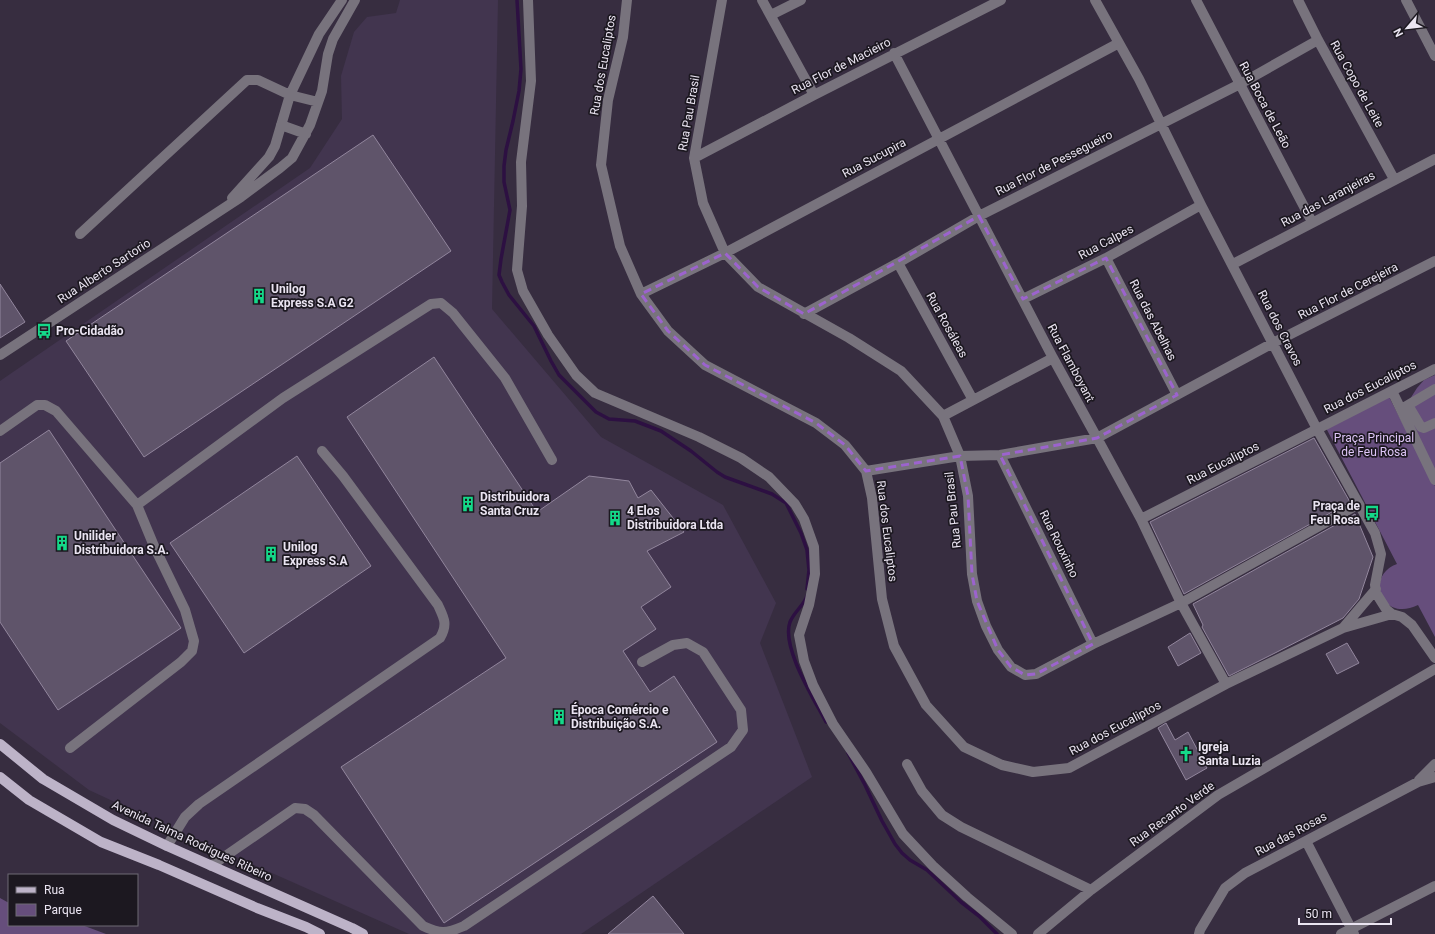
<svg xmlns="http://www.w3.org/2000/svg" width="1435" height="934" font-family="Roboto,sans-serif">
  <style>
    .built { fill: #42354f }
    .green { fill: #664e7c }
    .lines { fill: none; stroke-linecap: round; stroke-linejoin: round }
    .stream { stroke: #2d1042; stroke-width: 3.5 }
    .building { fill: #5f546a; stroke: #92869d }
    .minor { stroke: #78737d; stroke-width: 10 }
    .major { stroke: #bdb3c8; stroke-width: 10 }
    .marked { fill: none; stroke: #9c63ce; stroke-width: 3; stroke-dasharray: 8 5; stroke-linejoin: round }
    .labels { text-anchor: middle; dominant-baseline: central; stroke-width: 3.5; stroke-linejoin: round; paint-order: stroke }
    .street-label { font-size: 12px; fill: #eae4f1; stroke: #1c1820 }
    .poi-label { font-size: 12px; font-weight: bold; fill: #eae4f1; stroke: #1c1820; text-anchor: start }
    .park-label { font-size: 12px; fill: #dfc6f8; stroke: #1c1820 }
  </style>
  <rect width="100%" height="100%" fill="#372d40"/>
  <path class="built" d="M400,0H498L492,309L601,437L723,505L776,603L760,643L812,777L581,934H409L160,823L89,790L0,723V381L310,168L342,119L341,76L354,32L367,17L396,13Z"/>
  <path class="green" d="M1435,375V473L1412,428L1410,399L1417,388L1424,380Z
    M1387,393L1435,486V637L1418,605C1382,623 1364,576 1397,564L1325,426Z
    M0,898L9,903V925H82L106,934H0Z"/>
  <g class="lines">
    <path class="stream" d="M517,0L521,69L519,91L513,121L506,150L504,166V182L510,210L501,259L499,275L502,282L509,295L534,326L551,361L559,375L596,412L609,419L635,421L661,431L691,451L717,472L725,477L772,494L786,503L801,533L807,550L809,570L807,589
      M807,596C804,605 794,612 790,622C781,647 814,699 826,722
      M848,753L865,785L882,821L895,844L902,853L910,860L927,870L961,902L979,916L997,934"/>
  </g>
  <path class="building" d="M373,135L451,251L144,457L66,341Z
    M0,284L25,322L0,338Z
    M434,357L537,512L589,476L629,481L638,498L651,490L684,532L647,551L671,587L641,607L656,629L623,651L650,692L674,676L717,742L444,923L341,767L506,658L347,417Z
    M49,430L181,628L58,710L0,622V463Z
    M1314,438L1350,502L1184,594L1150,522Z
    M297,456L371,566L244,653L170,543Z
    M1355,514L1373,557L1359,599L1343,618L1277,652L1229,676L1202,627L1203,625L1193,604Z
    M1190,633L1201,653L1178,666L1168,647Z
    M1347,643L1359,663L1337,674L1326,654Z
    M1166,723L1175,740L1188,732L1207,768L1186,780L1158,728Z
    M653,896L684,934H608Z"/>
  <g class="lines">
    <path class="minor" d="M528,0L531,81L521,162L522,206L517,270L523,291L548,335L576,375L595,393L699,437L741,458L769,477L795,504L804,519L814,547L815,574L809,605L799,635L804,661L813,685L833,724L866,772L903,834L933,866L967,897L1012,934
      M627,0L623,37L608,100L601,165L620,246L641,294L668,331L705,365L816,423L845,445L866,471L872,498L882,599L894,646L926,705L964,747L1002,765L1033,772L1069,768L1226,684L1343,628L1392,614
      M722,0L694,158L703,203L725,253L758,287L849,338L901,371L943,416L960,456L968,496L972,574L977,601L986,626L998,650L1011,667L1025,675L1036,674L1093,644L1181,603L1359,504
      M762,0L814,95
      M1095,0L1139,79L1201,205L1317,429L1375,533L1381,554L1375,585L1376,593L1386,609L1392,614L1402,617L1412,625L1435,658
      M1196,0L1312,222
      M1298,0L1318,40L1394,179
      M1406,0L1435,56
      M771,15L801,0
      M894,53L1053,358L1097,438L1141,519L1181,603L1226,684
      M281,125L306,134
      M694,158L814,95L1001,0
      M232,198L269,157L275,146L290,95L319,34L342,0
      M80,234L247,80H258L290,95L318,102
      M1106,258L1177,395
      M898,263L973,400
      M1233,264L1435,159
      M641,294L725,253L1119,43
      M1023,299L1106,258L1201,205
      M804,314L898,263L979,216L1240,84L1318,40
      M0,355L241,197L280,168L292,158L310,125L322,91L328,54L333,39L355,0
      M1392,391L1435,480
      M1408,405L1421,427L1424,428L1435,423
      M1403,408L1435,389
      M943,416L1053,358
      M0,431L37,405H45L56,411L137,505L154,546L185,610L194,641L192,651L181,662L70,748
      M1000,455L1093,644
      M866,471L960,456L1000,455L1097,438L1273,343L1435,261
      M137,505L283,398L431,304L441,303L453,313L505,378L552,460
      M1141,519L1435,369
      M1343,628L1376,589
      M907,764L922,791L942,815L961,827L1091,890
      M1419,780L1435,764
      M1306,841L1354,934
      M167,846L185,817L199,804L440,638C448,624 444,618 438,605L343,476L322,451
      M211,866L295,808L305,809L314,815L423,926C441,934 445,934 464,926L731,747L743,730L741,710L703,652L687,643L673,645L642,662
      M1038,934L1091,890L1218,795L1435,669
      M1199,934L1200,930L1225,888L1245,873L1418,782L1435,777
      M1341,934L1435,886"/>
    <path class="major" d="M0,744L43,779L113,820L167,846L352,928L363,934
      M0,777L29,800L101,842L159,865L257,908L306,927L320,934"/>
  </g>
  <path class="marked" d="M979,216L1023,299L1106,258L1177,395L1097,438L1000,455L1093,644L1036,674L1025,675L1011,667L998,650L977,601L972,574L968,496L960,456L866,471L845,445L816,423L705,365L668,331L641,294L725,253L758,287L804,314Z"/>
  <defs>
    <g id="building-bare" transform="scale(1.2)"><path d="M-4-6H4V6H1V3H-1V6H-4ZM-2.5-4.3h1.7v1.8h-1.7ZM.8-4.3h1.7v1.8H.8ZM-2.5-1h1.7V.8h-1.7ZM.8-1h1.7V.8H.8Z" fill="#14d989" stroke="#1c1820" stroke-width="2.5" paint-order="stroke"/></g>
    <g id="bus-bare" transform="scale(1.2)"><path d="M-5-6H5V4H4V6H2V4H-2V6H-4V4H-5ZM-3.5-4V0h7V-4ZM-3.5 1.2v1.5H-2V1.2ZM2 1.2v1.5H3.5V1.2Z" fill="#14d989" stroke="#1c1820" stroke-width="2.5" paint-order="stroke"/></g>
    <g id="church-bare" transform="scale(1.2)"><path d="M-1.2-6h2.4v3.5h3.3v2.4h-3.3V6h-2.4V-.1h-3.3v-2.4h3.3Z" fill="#14d989" stroke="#1c1820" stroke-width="2.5" paint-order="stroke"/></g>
  </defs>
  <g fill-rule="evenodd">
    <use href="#building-bare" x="259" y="296"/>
    <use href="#bus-bare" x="44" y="331"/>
    <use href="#building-bare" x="468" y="504"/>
    <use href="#bus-bare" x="1372" y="513"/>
    <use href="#building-bare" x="615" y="518"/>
    <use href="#building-bare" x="62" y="543"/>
    <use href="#building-bare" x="271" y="554"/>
    <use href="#building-bare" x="559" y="717"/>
    <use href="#church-bare" x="1186" y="754"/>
  </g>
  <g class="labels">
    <g class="street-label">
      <text transform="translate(603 65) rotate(-80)">Rua dos Eucaliptos</text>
      <text transform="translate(841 66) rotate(-27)">Rua Flor de Macieiro</text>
      <text transform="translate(1357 84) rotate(61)">Rua Copo de Leite</text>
      <text transform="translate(1265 105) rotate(62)">Rua Boca de Leão</text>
      <text transform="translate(689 113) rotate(-80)">Rua Pau Brasil</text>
      <text transform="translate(874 158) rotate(-28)">Rua Sucupira</text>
      <text transform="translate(1054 163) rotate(-27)">Rua Flor de Pessegueiro</text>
      <text transform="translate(1328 199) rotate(-28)">Rua das Laranjeiras</text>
      <text transform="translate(1106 242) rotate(-28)">Rua Calpes</text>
      <text transform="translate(104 271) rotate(-33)">Rua Alberto Sartorio</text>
      <text transform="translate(1348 291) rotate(-27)">Rua Flor de Cerejeira</text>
      <text transform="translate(1153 320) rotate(63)">Rua das Abelhas</text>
      <text transform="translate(947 325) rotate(61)">Rua Rosáleas</text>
      <text transform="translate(1280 328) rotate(63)">Rua dos Cravos</text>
      <text transform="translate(1071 363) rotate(62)">Rua Flamboyant</text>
      <text transform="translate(1370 387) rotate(-27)">Rua dos Eucalíptos</text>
      <text transform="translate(1223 463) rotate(-27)">Rua Eucaliptos</text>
      <text transform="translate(953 510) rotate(-96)">Rua Pau Brasil</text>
      <text transform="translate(887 531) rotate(83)">Rua dos Eucaliptos</text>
      <text transform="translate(1059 544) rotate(64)">Rua Rouxinho</text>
      <text transform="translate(1115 728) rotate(-28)">Rua dos Eucaliptos</text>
      <text transform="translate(1172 814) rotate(-36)">Rua Recanto Verde</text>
      <text transform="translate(1291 834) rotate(-28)">Rua das Rosas</text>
      <text transform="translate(192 841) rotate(25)">Avenida Talma Rodrigues Ribeiro</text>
    </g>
    <g class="poi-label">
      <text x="271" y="289">Unilog<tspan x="271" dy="14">Express S.A G2</tspan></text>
      <text x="56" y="331">Pro-Cidadão</text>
      <text x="480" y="497">Distribuidora<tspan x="480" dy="14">Santa Cruz</tspan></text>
      <text x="1360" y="506" text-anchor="end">Praça de<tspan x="1360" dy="14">Feu Rosa</tspan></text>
      <text x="627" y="511">4 Elos<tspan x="627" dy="14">Distribuidora Ltda</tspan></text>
      <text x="74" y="536">Unilider<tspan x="74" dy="14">Distribuidora S.A.</tspan></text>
      <text x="283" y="547">Unilog<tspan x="283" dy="14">Express S.A</tspan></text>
      <text x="571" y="710">Época Comércio e<tspan x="571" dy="14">Distribuição S.A.</tspan></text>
      <text x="1198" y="747">Igreja<tspan x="1198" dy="14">Santa Luzia</tspan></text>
    </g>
    <g class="park-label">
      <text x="1374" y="438">Praça Principal<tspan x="1374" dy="14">de Feu Rosa</tspan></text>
    </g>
  </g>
  <rect x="8" y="874" width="130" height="52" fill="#1c1820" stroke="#6e6a74"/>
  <rect x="16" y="887" width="20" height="6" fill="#bdb3c8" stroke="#6e6a74"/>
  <text x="44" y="894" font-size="12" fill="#eae4f1">Rua</text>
  <rect x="16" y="904" width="20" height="12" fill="#664e7c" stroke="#6e6a74"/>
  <text x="44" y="914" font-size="12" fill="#eae4f1">Parque</text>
  <g transform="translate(1407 28) rotate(242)" stroke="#1c1820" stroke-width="3" paint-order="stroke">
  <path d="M0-3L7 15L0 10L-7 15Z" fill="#eae4f1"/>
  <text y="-6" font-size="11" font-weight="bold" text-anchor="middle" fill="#eae4f1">N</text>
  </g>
  <path d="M1299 918v6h92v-6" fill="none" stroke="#eae4f1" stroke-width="2"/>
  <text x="1305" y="918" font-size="12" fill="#eae4f1" stroke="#1c1820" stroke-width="3" paint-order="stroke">50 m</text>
</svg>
